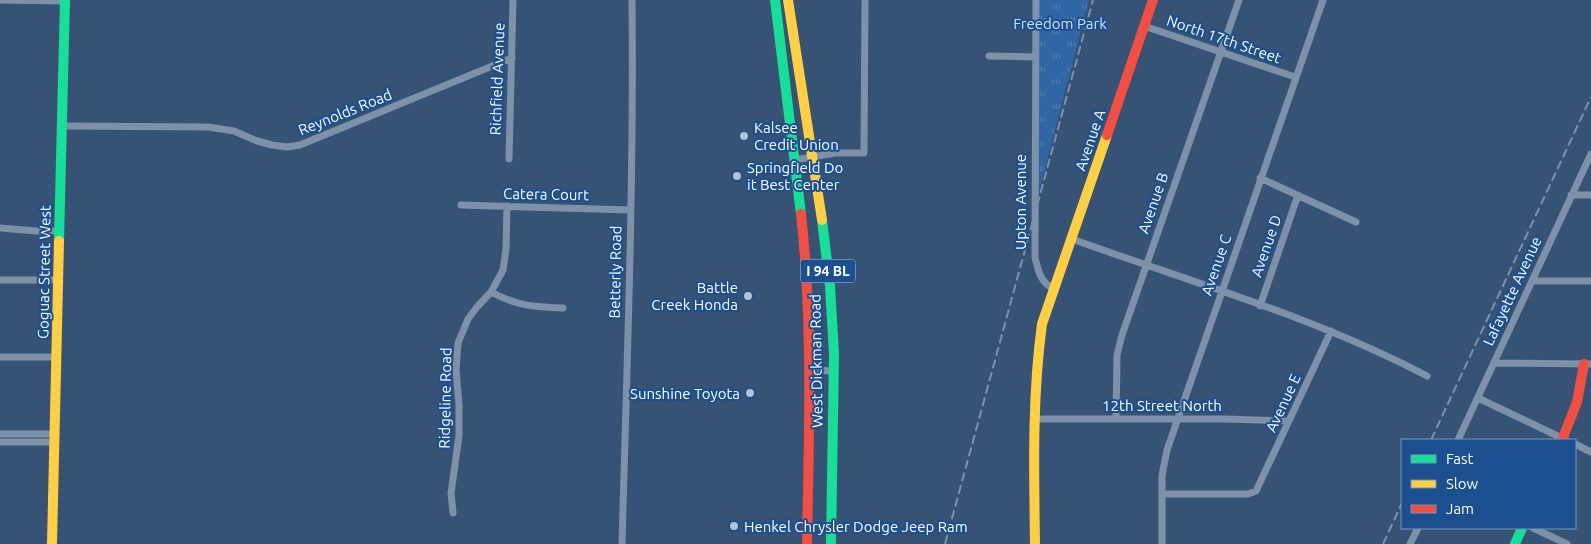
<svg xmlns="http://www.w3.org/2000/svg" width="1591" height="544" font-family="Ubuntu,sans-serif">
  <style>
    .park { fill: url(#park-tufts) }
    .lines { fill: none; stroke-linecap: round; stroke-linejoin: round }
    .street { stroke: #7d92a8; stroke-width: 7 }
    .fast { stroke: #16e098; stroke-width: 10 }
    .slow { stroke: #ffcf43; stroke-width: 10 }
    .jam { stroke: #f24e42; stroke-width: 10 }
    .rail { stroke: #7e92a7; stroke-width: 2; stroke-dasharray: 9 4; stroke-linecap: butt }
    .poi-dot { fill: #b9c2ce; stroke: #1b4f8f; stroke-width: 2 }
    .labels { text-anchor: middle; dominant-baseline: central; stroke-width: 4; stroke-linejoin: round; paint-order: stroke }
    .shield { fill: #1b4f8f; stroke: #bbcadd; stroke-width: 1 }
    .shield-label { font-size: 14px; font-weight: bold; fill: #fff }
    .park-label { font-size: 15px; fill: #cfe3fa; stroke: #1b4f8f }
    .street-label { font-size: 15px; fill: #fff; stroke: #1b4f8f }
    .poi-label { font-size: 15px; fill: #fff; stroke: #1b4f8f; text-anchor: start }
  </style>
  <defs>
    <pattern id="park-tufts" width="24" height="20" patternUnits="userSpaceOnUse" patternTransform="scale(1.25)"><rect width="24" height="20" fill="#2f66a5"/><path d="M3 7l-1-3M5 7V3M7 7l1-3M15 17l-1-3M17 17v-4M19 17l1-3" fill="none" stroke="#4e7db2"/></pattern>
  </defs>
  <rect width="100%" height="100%" fill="#365274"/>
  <path class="park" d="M1037,0H1089L1036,203Z"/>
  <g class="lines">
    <path class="street" d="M0,0L65,1
      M1036,0L1035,257C1038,271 1041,284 1055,289
      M1144,26L1295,77
      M989,56L1036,57
      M62,126L208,127L234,131L257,141L272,145L287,147L300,145L512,58
      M509,159L513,0
      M795,160L835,153H864L865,0
      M1260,178L1356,222
      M1571,195H1591
      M461,205L631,210
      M0,228L36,231H60
      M1072,239C1191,282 1315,317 1427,376
      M0,280H59
      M1532,281H1591
      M491,292C517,306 534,307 563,308
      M1260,306L1298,195
      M0,357H57
      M1494,363L1591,364
      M809,370L834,371
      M1478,398L1566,440
      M1035,419H1225L1289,421
      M1116,419L1117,355L1122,335L1239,0
      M0,434H55
      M1458,440L1591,154
      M0,442H55
      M1575,444L1591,452
      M1162,494H1248L1256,491L1331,331
      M453,513L451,493L459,436V404L456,370L458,343L468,319L477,307L491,292L503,270L506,249L507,206
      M1533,528L1567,544
      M622,544C627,363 634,181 632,0
      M1162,544V475L1167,450L1323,0
      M1410,544L1418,528"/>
    <path class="fast" d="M775,0L801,214
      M822,220L830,286L834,354L831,544
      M59,241L65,0
      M1515,544L1522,528"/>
    <path class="slow" d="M788,0L822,220
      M52,544L59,241
      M1035,544C1034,470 1032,397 1042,324L1107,135"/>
    <path class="jam" d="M1107,135L1153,0
      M801,214C813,323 809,434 807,544
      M1562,440L1577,402L1584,364"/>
    <path class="rail" d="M1431,440L1591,97
      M945,544L1093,0
      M1383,544L1402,503"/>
  </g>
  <g class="poi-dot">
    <circle cx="744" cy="136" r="5"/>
    <circle cx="737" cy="176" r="5"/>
    <circle cx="748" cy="296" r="5"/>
    <circle cx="750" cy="393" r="5"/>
    <circle cx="734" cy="526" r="5"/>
  </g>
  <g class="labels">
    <rect class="shield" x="800.5" y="259.5" width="55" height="23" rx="4"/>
    <g class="shield-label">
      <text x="828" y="271">I 94 BL</text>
    </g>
    <g class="park-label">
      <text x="1060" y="23">Freedom Park</text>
    </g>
    <g class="street-label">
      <text transform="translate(1224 39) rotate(19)">North 17th Street</text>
      <text transform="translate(497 79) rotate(-88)">Richfield Avenue</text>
      <text transform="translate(345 112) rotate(-22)">Reynolds Road</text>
      <text transform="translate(1090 140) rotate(-71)">Avenue A</text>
      <text transform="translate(546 194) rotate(1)">Catera Court</text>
      <text transform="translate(1020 202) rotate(-90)">Upton Avenue</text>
      <text transform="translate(1153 203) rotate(-71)">Avenue B</text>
      <text transform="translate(1266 246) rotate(-71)">Avenue D</text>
      <text transform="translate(1216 265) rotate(-71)">Avenue C</text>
      <text transform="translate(44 272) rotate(-89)">Goguac Street West</text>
      <text transform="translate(615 272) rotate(-89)">Betterly Road</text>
      <text transform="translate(1512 291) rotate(-65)">Lafayette Avenue</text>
      <text transform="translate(816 361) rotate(-91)">West Dickman Road</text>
      <text transform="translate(445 398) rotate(-89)">Ridgeline Road</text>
      <text transform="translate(1283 403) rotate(-65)">Avenue E</text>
      <text x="1162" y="405">12th Street North</text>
    </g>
    <g class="poi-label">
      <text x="754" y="127">Kalsee<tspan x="754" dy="17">Credit Union</tspan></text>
      <text x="747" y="167">Springfield Do<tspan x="747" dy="17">it Best Center</tspan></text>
      <text x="738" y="287" text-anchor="end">Battle<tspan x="738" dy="17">Creek Honda</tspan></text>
      <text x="740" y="393" text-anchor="end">Sunshine Toyota</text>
      <text x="744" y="526">Henkel Chrysler Dodge Jeep Ram</text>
    </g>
  </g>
  <rect x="1401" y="439" width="175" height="90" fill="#1b4f8f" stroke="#7695bc"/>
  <rect x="1411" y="455" width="25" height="8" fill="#16e098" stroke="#7695bc"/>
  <text x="1446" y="464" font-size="15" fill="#ffffff">Fast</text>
  <rect x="1411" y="480" width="25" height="8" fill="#ffcf43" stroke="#7695bc"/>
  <text x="1446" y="489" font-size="15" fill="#ffffff">Slow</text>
  <rect x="1411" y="505" width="25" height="8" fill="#f24e42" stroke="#7695bc"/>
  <text x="1446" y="514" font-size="15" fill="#ffffff">Jam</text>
</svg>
